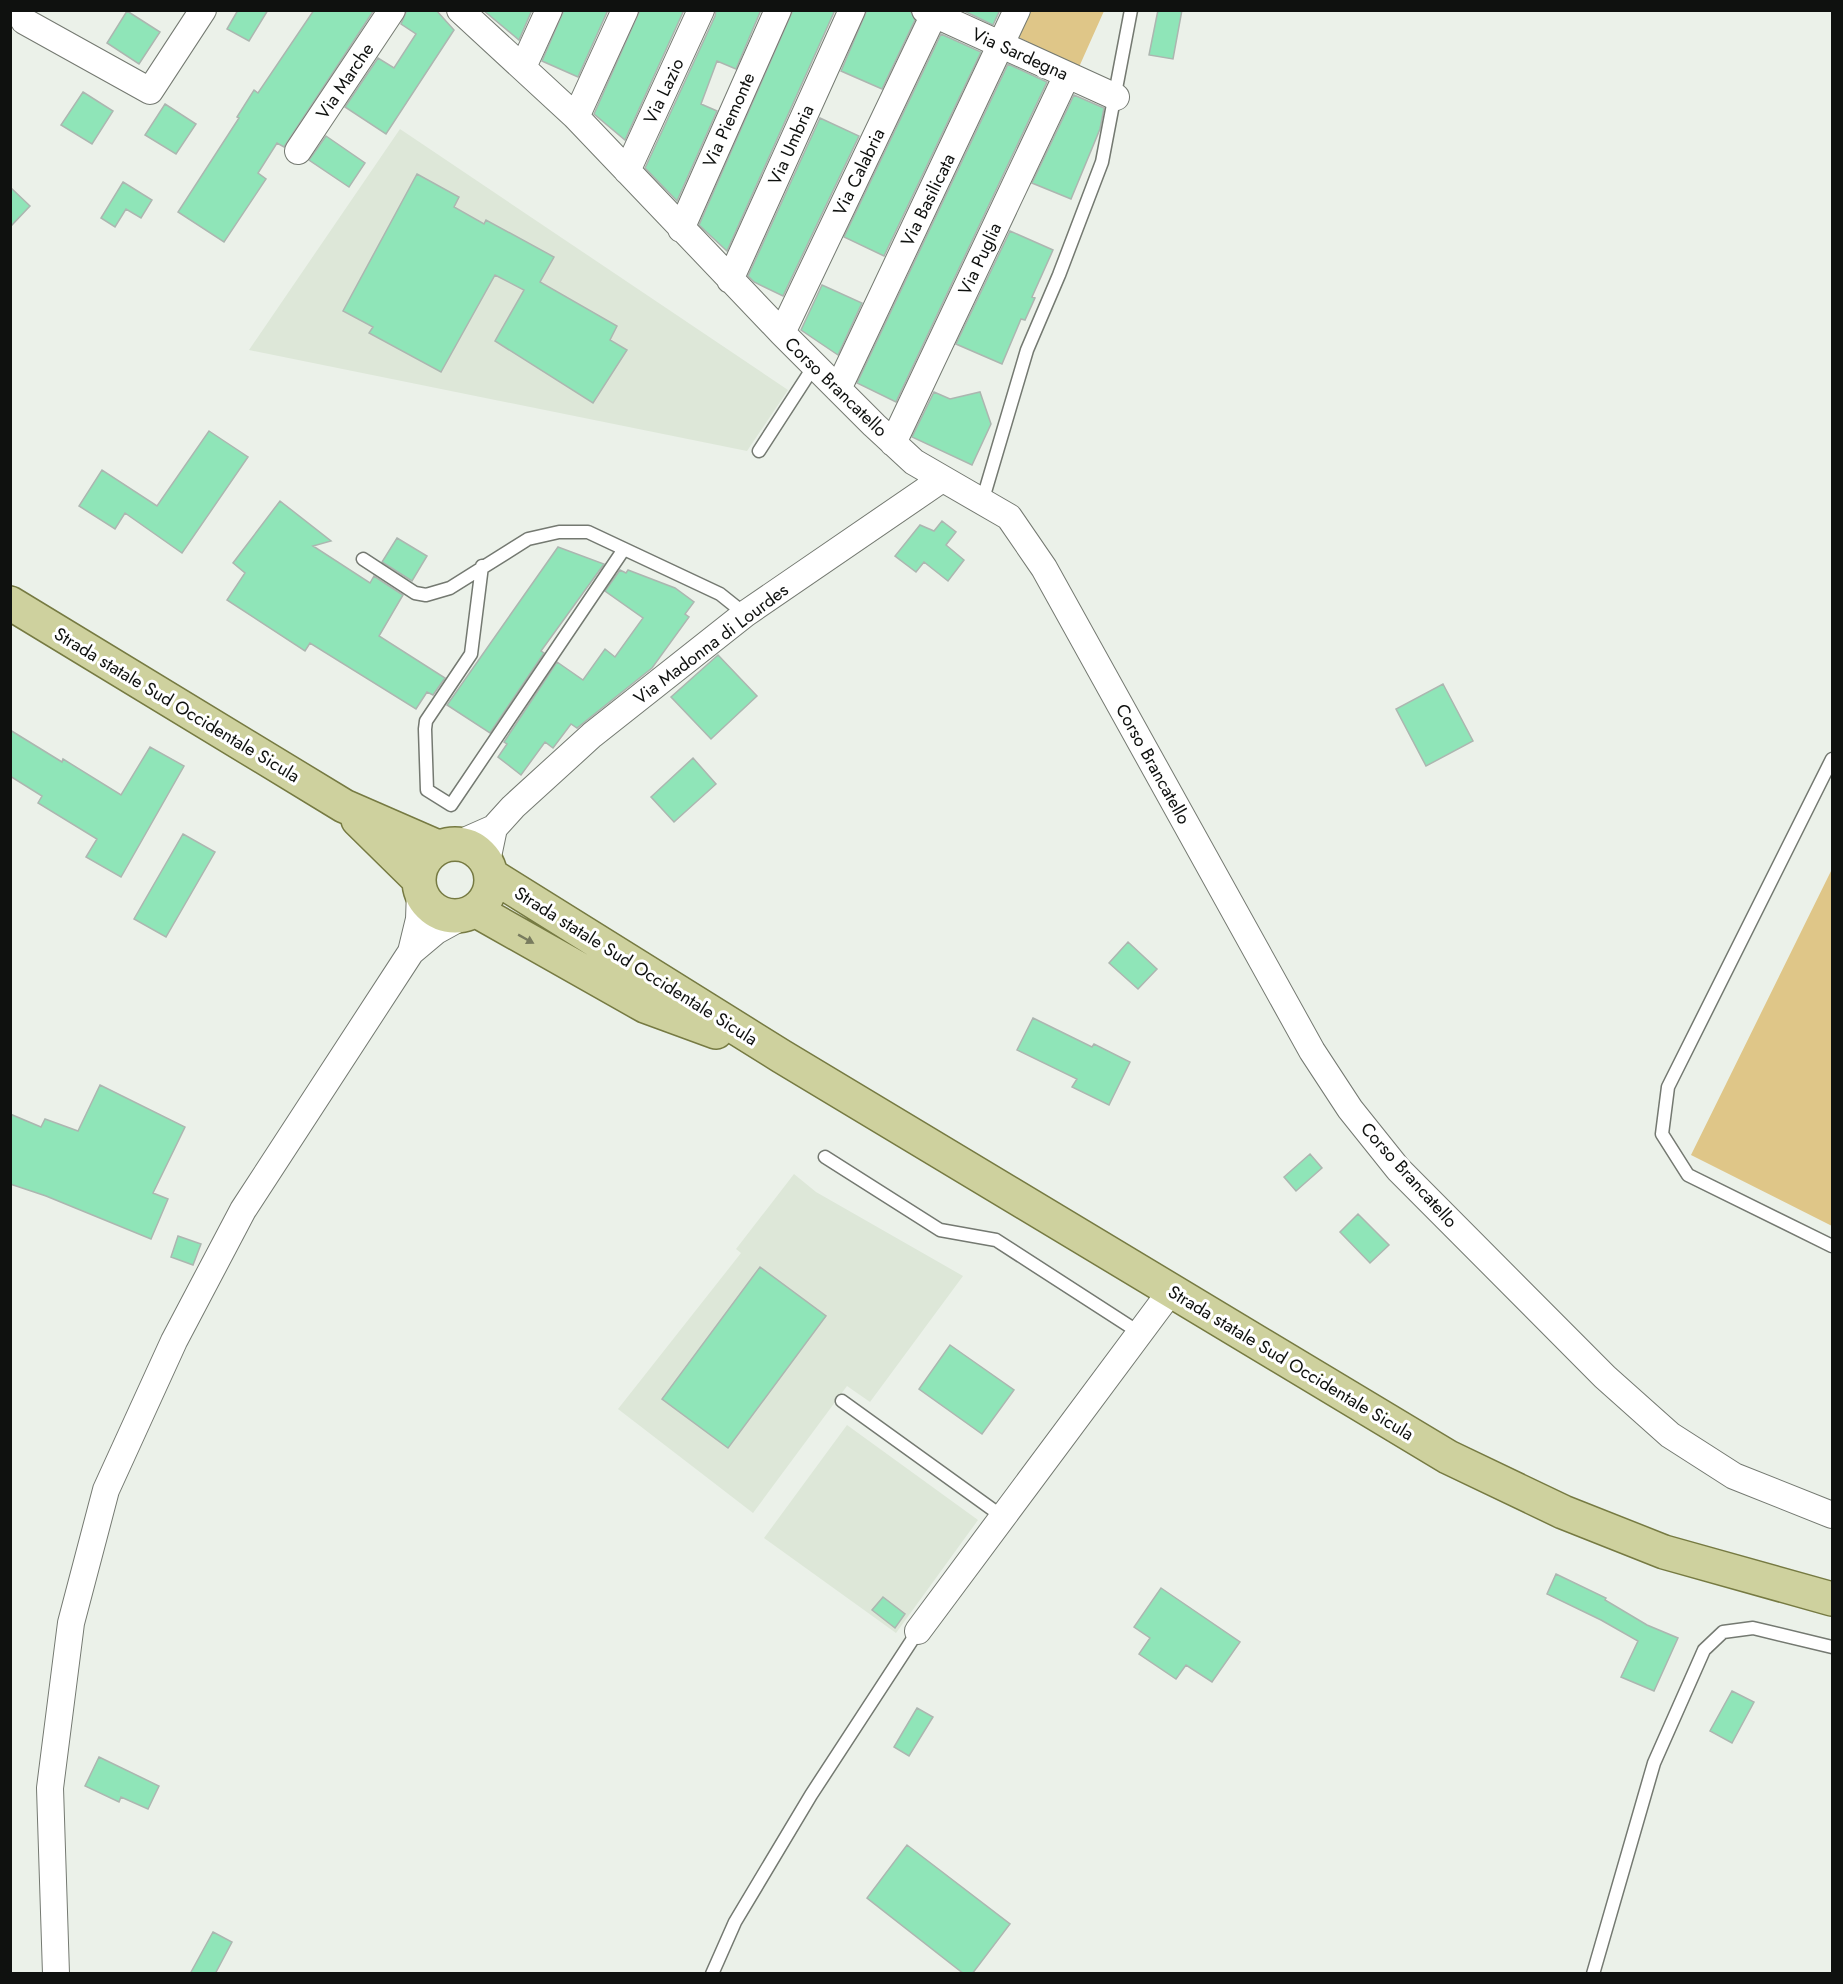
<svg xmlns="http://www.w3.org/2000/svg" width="1843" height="1984" font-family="Jost,sans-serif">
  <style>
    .built { fill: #dde7d8 }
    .green { fill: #dfc688 }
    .building { fill: #8fe5b8; stroke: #acb6b0; stroke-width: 1.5 }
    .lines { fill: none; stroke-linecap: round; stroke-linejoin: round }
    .lane-casing { stroke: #747971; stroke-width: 15 }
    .street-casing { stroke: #747971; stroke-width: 28 }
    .primary-casing { stroke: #767a42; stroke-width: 36 }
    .lane { stroke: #fff; stroke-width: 12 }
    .street { stroke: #fff; stroke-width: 26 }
    .primary { stroke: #ced19e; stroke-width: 33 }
    .oneway { fill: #787b5e }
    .labels { text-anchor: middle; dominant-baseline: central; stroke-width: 6; stroke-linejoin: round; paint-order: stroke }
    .street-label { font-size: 18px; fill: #0f110f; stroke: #fff }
  </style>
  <rect width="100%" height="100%" fill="#ebf1e9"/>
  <path class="built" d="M400,129L788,390L747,451L249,350Z
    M794,1174L816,1192L963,1276L870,1402L847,1386L753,1513L618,1409L741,1253L736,1249Z
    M847,1425L978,1520L896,1633L764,1538Z"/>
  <path class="green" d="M1030,11H1104L1079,67L1018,37Z
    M1832,869V1226L1691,1155Z"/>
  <path class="building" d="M238,10H268L249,41L227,29Z
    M314,10H374L284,147L277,143L258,173L266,179L224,242L178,212L239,118L237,117L254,90L258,93Z
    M407,10H436L454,30L386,134L345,107L378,58L394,68L416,34L401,24Z
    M483,10H532L519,40Z
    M564,10H608L578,77L542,61Z
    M640,10H684L625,140L594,114Z
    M716,10H761L736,69L717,61L701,104L717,111L677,201L645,168L715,16Z
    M793,10H835L727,251L699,225Z
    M867,10H910L915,20L882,89L841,71Z
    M962,10H1000L993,25Z
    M1158,10H1182L1173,59L1149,55Z
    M127,11L160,32L139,64L107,43Z
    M941,34L981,52L884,256L844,237Z
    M1008,64L1047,82L896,402L857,383Z
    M83,92L113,111L92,144L61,125Z
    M1074,95L1104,108L1100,129L1071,199L1032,183Z
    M165,104L196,124L176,154L145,135Z
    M820,118L859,136L783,296L754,282L748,276Z
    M326,136L365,163L349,187L309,160Z
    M417,174L459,197L454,207L484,224L486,220L554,257L540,282L617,326L610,340L627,350L593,403L495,341L524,290L495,275L441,372L369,333L373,327L343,311Z
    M123,182L152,200L141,218L126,209L115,227L101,218Z
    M10,187L30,206L10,227Z
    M1010,231L1053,250L1032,297L1035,298L1025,320L1021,319L1002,364L956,344Z
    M822,285L862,303L838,355L801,330Z
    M934,392L950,399L980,392L991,424L972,465L912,437Z
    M209,431L248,457L182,553L125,513L115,529L79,506L102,470L157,506Z
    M280,501L331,541L313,546L370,583L374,576L403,595L379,636L445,678L433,695L427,692L416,709L310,643L305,651L227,600L245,573L233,563Z
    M942,521L956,532L946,545L964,560L948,581L924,562L916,572L895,556L920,525L934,531Z
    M397,538L427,556L412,581L382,562Z
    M558,547L604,564L541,651L544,653L490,733L447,705Z
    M620,570L626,573L628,570L675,588L694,602L685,614L689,617L652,668L577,728L571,724L553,748L545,742L521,775L498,757L507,744L504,742L557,662L583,680L605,649L615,657L643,618L605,591Z
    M718,655L757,696L711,739L671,697Z
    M1443,684L1473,741L1426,766L1396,709Z
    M10,730L62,762L63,759L121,795L150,747L184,766L121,877L86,857L97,839L38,803L42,796L10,776Z
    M693,758L716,784L674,822L651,797Z
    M183,834L215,852L166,937L134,919Z
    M1128,942L1157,969L1138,989L1109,963Z
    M1033,1018L1092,1047L1094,1044L1130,1062L1109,1105L1072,1087L1077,1079L1017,1050Z
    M100,1085L185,1127L153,1193L168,1199L151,1239L46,1196L10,1184V1114L41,1127L45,1119L78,1131Z
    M1310,1154L1322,1168L1296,1191L1284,1177Z
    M1358,1214L1389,1245L1370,1263L1340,1232Z
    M178,1236L201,1244L193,1265L171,1257Z
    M760,1267L826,1316L728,1448L662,1399Z
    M950,1345L1014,1390L982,1434L919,1389Z
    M1556,1574L1606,1598L1605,1600L1647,1625L1678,1638L1654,1691L1621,1677L1638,1641L1601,1620L1547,1594Z
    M1161,1588L1240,1642L1212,1682L1186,1665L1176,1679L1139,1654L1150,1638L1134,1627Z
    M883,1597L905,1614L895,1628L872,1610Z
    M1732,1691L1754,1702L1732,1743L1710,1731Z
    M917,1708L933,1717L909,1756L894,1747Z
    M99,1757L159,1786L148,1809L121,1797L119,1802L85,1786Z
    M907,1845L1010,1924L972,1974H964L867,1898Z
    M213,1932L232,1942L215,1974H190Z"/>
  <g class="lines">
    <g class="lane-casing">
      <path id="lane" d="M759,451L814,366
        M982,502L1027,350L1059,275L1102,162L1131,10
        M363,559L415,593L426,595L450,588L528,539L559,532H588L720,594L745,614
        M482,566L471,654L426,721L425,729L427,790L451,805L624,549
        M1832,759L1668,1087L1662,1134L1688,1175L1832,1246
        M825,1157L940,1230L996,1240L1140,1333
        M842,1401L1003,1517
        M712,1974L735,1922L811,1795L918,1631
        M1593,1974L1654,1763L1704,1650L1723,1632L1753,1628L1832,1647"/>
    </g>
    <g class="street-casing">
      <path id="street" d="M19,10L24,21L150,91L203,10
        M460,10L576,117L782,333L874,425L914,462L1009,517L1044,568L1312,1051L1350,1109L1398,1169L1605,1377L1670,1435L1734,1476L1832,1515
        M925,10L1116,97
        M523,67L549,10
        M576,117L625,10
        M298,151L392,10
        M627,171L701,10
        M681,229L778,10
        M730,280L852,10
        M782,333L936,10
        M838,389L1017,10
        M893,443L1067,75
        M460,843L494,828L513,807L592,735L745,614L942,479
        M487,861L494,828
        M411,952L436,931L467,914
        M918,1631L1171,1291
        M56,1974L50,1788L71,1623L106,1490L174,1341L243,1210L411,952L419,919L420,891"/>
    </g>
    <g class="primary-casing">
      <path id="primary" d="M10,603L344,806L438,847
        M358,820L419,880
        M419 880a36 36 0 1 1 72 0a36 36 0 1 1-72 0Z
        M491,875L781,1056L1448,1457L1563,1512L1664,1552L1832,1599
        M475,910L645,1006L716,1032"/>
    </g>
    <use href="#lane" class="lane"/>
    <use href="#street" class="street"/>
    <use href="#primary" class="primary"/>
  </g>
  <defs><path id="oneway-solid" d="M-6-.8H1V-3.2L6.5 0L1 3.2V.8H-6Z" transform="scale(1.5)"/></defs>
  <use class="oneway" href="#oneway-solid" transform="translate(526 939) rotate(29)"/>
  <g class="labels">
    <g class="street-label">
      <text transform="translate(1020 54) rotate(24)">Via Sardegna</text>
      <text transform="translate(345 81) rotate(-56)">Via Marche</text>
      <text transform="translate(664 91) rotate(-65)">Via Lazio</text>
      <text transform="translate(729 120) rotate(-66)">Via Piemonte</text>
      <text transform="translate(791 145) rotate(-66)">Via Umbria</text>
      <text transform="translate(859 172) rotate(-64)">Via Calabria</text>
      <text transform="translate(928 200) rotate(-64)">Via Basilicata</text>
      <text transform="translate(980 259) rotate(-65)">Via Puglia</text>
      <text transform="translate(836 387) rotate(44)">Corso Brancatello</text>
      <text transform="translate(711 644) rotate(-37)">Via Madonna di Lourdes</text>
      <text transform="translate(177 705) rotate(31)">Strada statale Sud Occidentale Sicula</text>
      <text transform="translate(1153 764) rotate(61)">Corso Brancatello</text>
      <text transform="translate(636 966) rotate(32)">Strada statale Sud Occidentale Sicula</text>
      <text transform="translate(1409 1175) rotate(48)">Corso Brancatello</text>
      <text transform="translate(1291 1363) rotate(31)">Strada statale Sud Occidentale Sicula</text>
    </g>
  </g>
  <rect width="1843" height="1984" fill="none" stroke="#0f110f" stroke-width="24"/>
</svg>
